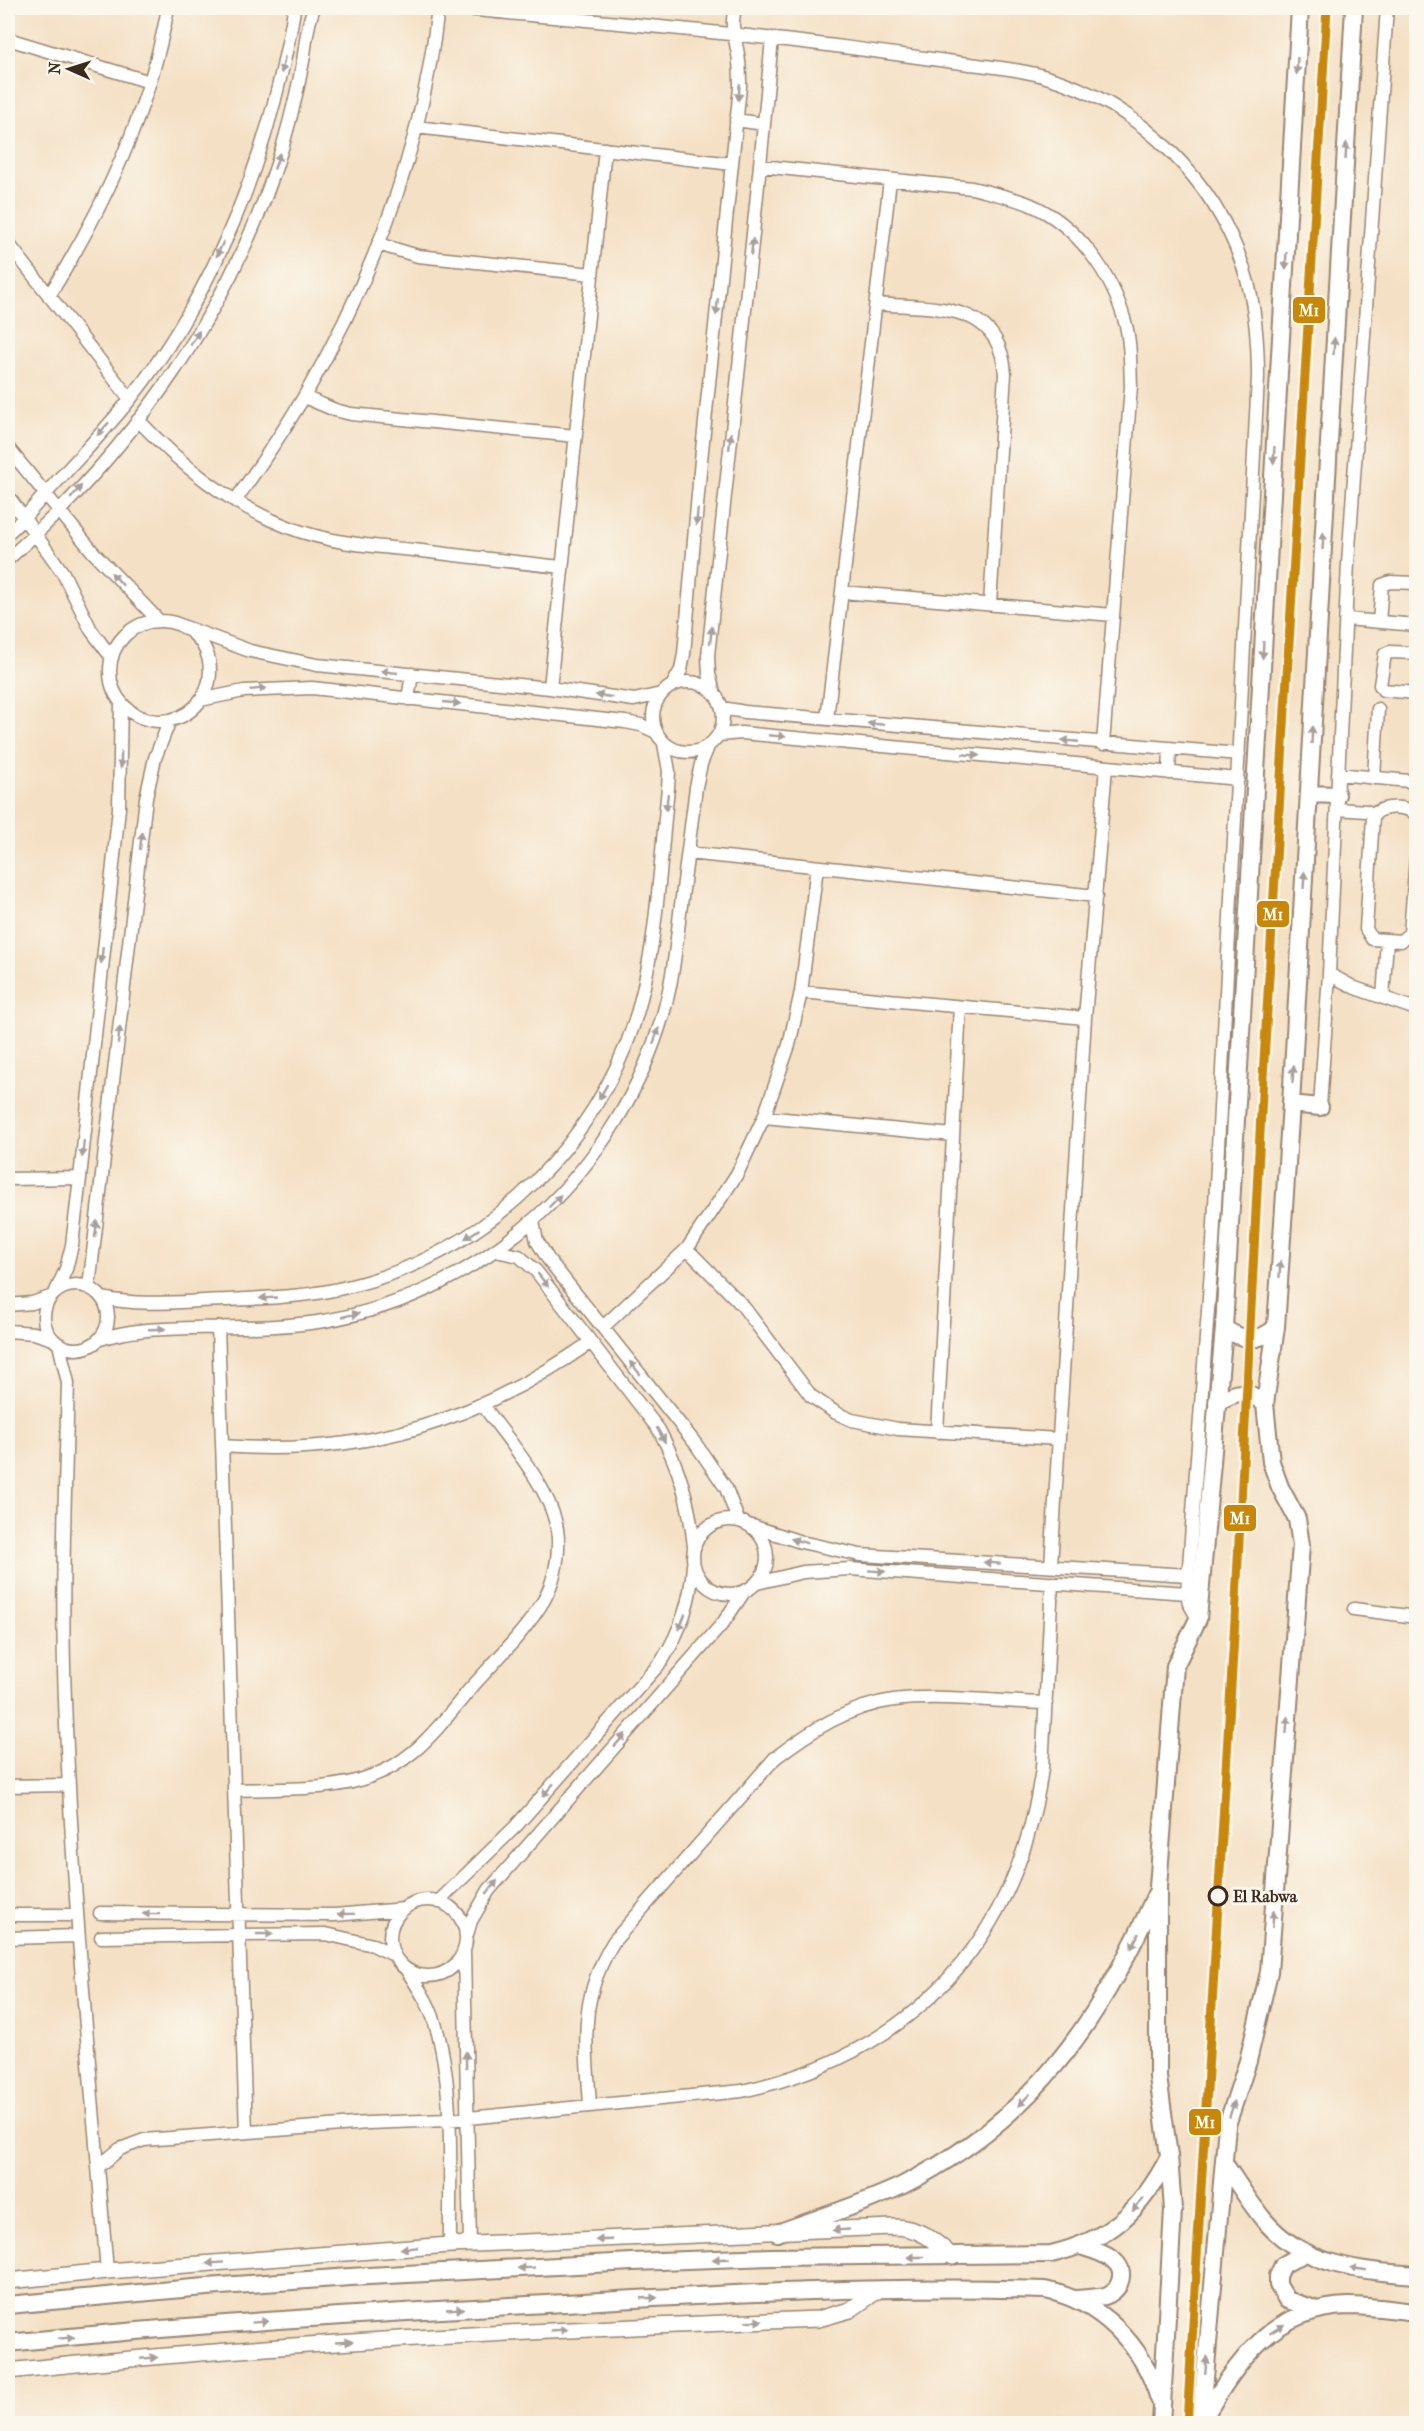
<svg xmlns="http://www.w3.org/2000/svg" width="1424" height="2431" font-family="'IM FELL French Canon',serif">
  <style>
    .lines { fill: none; stroke-linecap: round; stroke-linejoin: round }
    .minor-casing { stroke: #988571; stroke-width: 15 }
    .tertiary-casing { stroke: #988571; stroke-width: 18 }
    .secondary-casing { stroke: #988571; stroke-width: 20 }
    .minor { stroke: #fff; stroke-width: 12 }
    .tertiary { stroke: #fff; stroke-width: 15 }
    .secondary { stroke: #fff; stroke-width: 16 }
    .metro-1-casing { stroke: #fbf7ec; stroke-width: 14 }
    .metro-1 { stroke: #c88708; stroke-width: 9 }
    .oneway { fill: #a79f9a }
    .stop-dot { fill: #fbf7ec; stroke: #3b2a1e; stroke-width: 3 }
    .labels { text-anchor: middle; dominant-baseline: central; stroke-width: 6; stroke-linejoin: round; paint-order: stroke }
    .stop-label { font-size: 16px; font-weight: bold; fill: #3b2a1e; stroke: #fbf7ec; text-anchor: start }
    .line-badge { stroke: #fbf7ec; stroke-width: 2 }
    .badge-label { font-size: 16px; text-anchor: middle; font-weight: bold; fill: #fff }
  </style>
  <rect width="100%" height="100%" fill="#fbf7ec"/>
  <filter id="ink" filterUnits="userSpaceOnUse"><feTurbulence type="fractalNoise" baseFrequency=".0167" numOctaves="2"/><feDisplacementMap in="SourceGraphic" scale="12" xChannelSelector="R" yChannelSelector="G"/><feConvolveMatrix kernelMatrix="1 2 1 2 8 2 1 2 1" color-interpolation-filters="sRGB"/></filter>
  <filter id="wash" filterUnits="userSpaceOnUse"><feTurbulence type="fractalNoise" baseFrequency=".008" numOctaves="4" result="noise"/><feDisplacementMap in="SourceGraphic" scale="24" xChannelSelector="R" yChannelSelector="G"/><feGaussianBlur stdDeviation="1.35" result="paint"/><feColorMatrix in="noise" values="0 0 0 0 0 0 0 0 0 0 0 0 0 0 0 0 0 1.4 0 .05"/><feComposite in="paint" operator="in"/></filter>
  <g filter="url(#wash)">
    <rect width="100%" height="100%" fill="#f4e0c4"/>
  </g>
  <g filter="url(#ink)">
    <g class="lines">
      <g class="minor-casing">
        <path id="minor" d="M454,8C581,20 709,30 835,46C875,51 915,57 954,62C983,66 1014,68 1043,76C1140,103 1222,185 1248,283C1256,314 1258,345 1258,377L1213,1243L1187,1593L1189,1603L1198,1619
          M8,39L150,82
          M736,120L764,124
          M416,127L732,164
          M761,166L972,188C991,193 1011,197 1029,204C1077,224 1112,274 1125,322C1131,342 1130,365 1131,386L1103,744
          M8,243L130,399
          M378,244L418,256L592,274
          M49,296C104,207 149,112 168,8
          M877,304C933,309 1000,300 1005,374L990,604
          M304,397L335,410L351,414L576,436
          M138,420C182,466 229,504 288,527C328,543 371,546 413,550C463,556 513,562 562,567
          M8,448L93,552L159,621
          M8,496L63,573L91,630L112,658
          M235,501C259,467 283,432 305,395C374,276 423,144 438,8
          M8,533L25,517C59,477 98,440 131,398C206,303 257,184 283,66C287,46 292,27 294,8
          M8,559C133,449 235,305 283,145C291,117 298,89 303,61C306,43 307,24 314,8
          M842,592L1113,615
          M1346,619L1416,625
          M110 671a50 50 0 1 1 100 0a50 50 0 1 1-100 0Z
          M1379,622L1382,585L1390,582L1416,583
          M185,627L250,651L317,665L550,688L634,700L661,694
          M1416,653L1390,652L1385,654L1380,685L1383,690L1416,693
          M653 717a35 35 0 1 1 70 0a35 35 0 1 1-70 0Z
          M673,684L681,670L684,654L701,460L740,87C740,79 740,70 739,62C738,45 728,24 736,8
          M550,688L605,149
          M714,692L709,674L708,656C729,450 754,244 772,38
          M408,699L412,674
          M200,700L244,691L312,688L625,722L641,725L656,732
          M722,708L745,712L1239,754
          M827,719L890,180
          M719,735L742,733L1238,779
          M1169,773L1170,749
          M1338,774L1408,781L1416,778
          M1374,778L1378,709
          M1337,809L1366,811L1374,814
          M1416,814C1406,806 1380,804 1373,817L1366,929L1372,939L1401,941L1410,933L1416,858
          M688,853L1096,896
          M1329,974L1355,988L1416,1009
          M801,992L1085,1018
          M1383,998L1387,940
          M1320,1107L1329,974L1348,563L1387,8
          M764,1117L953,1135
          M8,1179L80,1178
          M533,1222L537,1241L548,1259L695,1443L726,1488L738,1520
          M687,1249L742,1305L811,1396L836,1413L852,1420L898,1429L1059,1439
          M496,1251L519,1256L536,1271L659,1430C680,1469 689,1501 694,1546
          M44 1317a32 32 0 1 1 64 0a32 32 0 1 1-64 0Z
          M89,1287L146,798L155,758L170,720
          M56,1291L66,1269L72,1245L80,1178L119,808L121,702
          M103,1298C143,1307 184,1301 225,1300C267,1298 310,1297 351,1286C477,1255 579,1162 627,1043C657,967 659,870 668,788L669,771L664,744
          M8,1305L32,1303L50,1297
          M218,1327L246,2132
          M603,1327L687,1249L737,1174L764,1117L789,1045L801,992L817,867
          M8,1331L34,1333L53,1339
          M100,1339C131,1329 160,1329 193,1328C236,1327 281,1328 324,1321C488,1293 620,1169 664,1011C673,979 676,946 680,913C685,871 691,829 696,787L701,764L708,747
          M59,1344L68,1383C65,1489 61,1595 65,1700C72,1891 91,2081 107,2271
          M937,1432L960,1008
          M222,1446C363,1457 475,1423 591,1342
          M693 1557a37 37 0 1 1 74 0a37 37 0 1 1-74 0Z
          M752,1526L801,1542L860,1555L1188,1575
          M1051,1566L1085,1018L1106,767
          M757,1583L803,1572L850,1569L1187,1593
          M1354,1609L1416,1617
          M8,1786L69,1785
          M234,1790C277,1788 334,1792 374,1775C388,1770 401,1762 413,1752C435,1734 453,1709 471,1688C496,1660 525,1632 544,1600C554,1581 559,1560 558,1538C556,1493 509,1442 483,1405
          M390 1938a38 38 0 1 1 76 0a38 38 0 1 1-76 0Z
          M438,1902L516,1826L662,1661C681,1630 691,1601 693,1565
          M100,1913L335,1915L404,1909
          M8,1915H77
          M101,1937L326,1934L373,1945L394,1955
          M8,1938L78,1936
          M466,1938L471,1921L489,1890L723,1623L744,1592
          M464,1951L470,2244
          M406,1969C416,1984 427,2000 433,2017C456,2083 449,2175 450,2245
          M590,2105C586,2041 578,1999 614,1941L775,1758C810,1731 849,1706 894,1700C944,1694 996,1702 1046,1703
          M98,2167L120,2149L144,2140L368,2123L448,2120L742,2091C911,2054 1019,1941 1042,1768L1052,1583"/>
      </g>
      <g class="tertiary-casing">
        <path id="tertiary" d="M8,2281L107,2271L450,2245L893,2227C919,2227 934,2240 953,2257
          M8,2371C277,2342 548,2330 818,2319L850,2310L877,2291"/>
      </g>
      <g class="secondary-casing">
        <path id="secondary" d="M1309,794L1337,795
          M1291,1104L1320,1107
          M1224,1328C1242,1341 1259,1343 1276,1327
          M1217,1402C1239,1391 1245,1388 1265,1404
          M1224,2163C1237,2182 1249,2202 1264,2220C1303,2266 1360,2271 1416,2275
          M777,2233C818,2218 861,2205 901,2186C1031,2121 1099,2024 1156,1894
          M1305,2253L1283,2265L1278,2276V2285L1287,2300L1318,2310
          M1076,2299C1085,2298 1096,2298 1105,2296C1111,2294 1117,2289 1119,2284C1130,2259 1096,2251 1080,2246
          M8,2305L193,2288L350,2277L632,2262L772,2257L1051,2254C1111,2240 1141,2210 1169,2157
          M8,2343C193,2324 379,2313 565,2303C724,2294 886,2285 1045,2290C1100,2301 1143,2345 1159,2399
          M1203,2419C1238,2361 1272,2308 1348,2306C1371,2306 1394,2310 1416,2312
          M1161,2424L1173,2210L1169,2156L1158,2077V1887L1175,1666L1198,1619L1224,1328L1300,8
          M1201,2424L1227,2125L1248,2061L1269,1972L1301,1545L1297,1519L1280,1487L1271,1462L1265,1404L1276,1327L1291,1104L1354,8"/>
      </g>
      <use href="#minor" class="minor"/>
      <use href="#tertiary" class="tertiary"/>
      <use href="#secondary" class="secondary"/>
      <g class="metro-1-casing">
        <path id="metro-1" d="M1187,2424L1235,1619L1262,1094L1327,8"/>
      </g>
      <use href="#metro-1" class="metro-1"/>
    </g>
    <defs><path id="oneway-solid" d="M-6-.8H1V-3.2L6.5 0L1 3.2V.8H-6Z" transform="scale(1.5)"/></defs>
    <g class="oneway">
      <use href="#oneway-solid" transform="translate(283 65) rotate(102)"/>
      <use href="#oneway-solid" transform="translate(1297 66) rotate(93)"/>
      <use href="#oneway-solid" transform="translate(739 92) rotate(95)"/>
      <use href="#oneway-solid" transform="translate(1346 151) rotate(-87)"/>
      <use href="#oneway-solid" transform="translate(277 161) rotate(-71)"/>
      <use href="#oneway-solid" transform="translate(752 247) rotate(-84)"/>
      <use href="#oneway-solid" transform="translate(220 249) rotate(115)"/>
      <use href="#oneway-solid" transform="translate(1286 261) rotate(93)"/>
      <use href="#oneway-solid" transform="translate(717 307) rotate(96)"/>
      <use href="#oneway-solid" transform="translate(195 338) rotate(-59)"/>
      <use href="#oneway-solid" transform="translate(1334 346) rotate(-87)"/>
      <use href="#oneway-solid" transform="translate(103 429) rotate(132)"/>
      <use href="#oneway-solid" transform="translate(730 441) rotate(-84)"/>
      <use href="#oneway-solid" transform="translate(1274 455) rotate(93)"/>
      <use href="#oneway-solid" transform="translate(76 492) rotate(-50)"/>
      <use href="#oneway-solid" transform="translate(697 517) rotate(95)"/>
      <use href="#oneway-solid" transform="translate(1323 541) rotate(-87)"/>
      <use href="#oneway-solid" transform="translate(117 579) rotate(-133)"/>
      <use href="#oneway-solid" transform="translate(711 635) rotate(-84)"/>
      <use href="#oneway-solid" transform="translate(1263 650) rotate(93)"/>
      <use href="#oneway-solid" transform="translate(389 672) rotate(-174)"/>
      <use href="#oneway-solid" transform="translate(258 689) rotate(-6)"/>
      <use href="#oneway-solid" transform="translate(604 696) rotate(-172)"/>
      <use href="#oneway-solid" transform="translate(452 703) rotate(6)"/>
      <use href="#oneway-solid" transform="translate(876 724) rotate(-175)"/>
      <use href="#oneway-solid" transform="translate(1312 735) rotate(-87)"/>
      <use href="#oneway-solid" transform="translate(777 736) rotate(5)"/>
      <use href="#oneway-solid" transform="translate(1070 741) rotate(-175)"/>
      <use href="#oneway-solid" transform="translate(971 755) rotate(5)"/>
      <use href="#oneway-solid" transform="translate(121 760) rotate(91)"/>
      <use href="#oneway-solid" transform="translate(667 802) rotate(96)"/>
      <use href="#oneway-solid" transform="translate(141 841) rotate(-83)"/>
      <use href="#oneway-solid" transform="translate(1304 880) rotate(-87)"/>
      <use href="#oneway-solid" transform="translate(102 955) rotate(96)"/>
      <use href="#oneway-solid" transform="translate(119 1035) rotate(-83)"/>
      <use href="#oneway-solid" transform="translate(656 1036) rotate(-71)"/>
      <use href="#oneway-solid" transform="translate(1293 1074) rotate(-87)"/>
      <use href="#oneway-solid" transform="translate(603 1092) rotate(119)"/>
      <use href="#oneway-solid" transform="translate(83 1149) rotate(96)"/>
      <use href="#oneway-solid" transform="translate(555 1201) rotate(-46)"/>
      <use href="#oneway-solid" transform="translate(96 1229) rotate(-83)"/>
      <use href="#oneway-solid" transform="translate(472 1234) rotate(147)"/>
      <use href="#oneway-solid" transform="translate(1280 1269) rotate(-86)"/>
      <use href="#oneway-solid" transform="translate(543 1280) rotate(52)"/>
      <use href="#oneway-solid" transform="translate(268 1298) rotate(177)"/>
      <use href="#oneway-solid" transform="translate(351 1315) rotate(-12)"/>
      <use href="#oneway-solid" transform="translate(157 1329) rotate(-2)"/>
      <use href="#oneway-solid" transform="translate(635 1368) rotate(-129)"/>
      <use href="#oneway-solid" transform="translate(661 1435) rotate(60)"/>
      <use href="#oneway-solid" transform="translate(799 1541) rotate(-165)"/>
      <use href="#oneway-solid" transform="translate(992 1563) rotate(-176)"/>
      <use href="#oneway-solid" transform="translate(877 1571) rotate(4)"/>
      <use href="#oneway-solid" transform="translate(682 1622) rotate(111)"/>
      <use href="#oneway-solid" transform="translate(1287 1725) rotate(-86)"/>
      <use href="#oneway-solid" transform="translate(620 1740) rotate(-49)"/>
      <use href="#oneway-solid" transform="translate(548 1790) rotate(132)"/>
      <use href="#oneway-solid" transform="translate(492 1887) rotate(-51)"/>
      <use href="#oneway-solid" transform="translate(151 1914) rotate(-179)"/>
      <use href="#oneway-solid" transform="translate(346 1914) rotate(179)"/>
      <use href="#oneway-solid" transform="translate(1273 1919) rotate(-86)"/>
      <use href="#oneway-solid" transform="translate(265 1934)"/>
      <use href="#oneway-solid" transform="translate(1135 1941) rotate(116)"/>
      <use href="#oneway-solid" transform="translate(466 2060) rotate(-91)"/>
      <use href="#oneway-solid" transform="translate(1024 2100) rotate(135)"/>
      <use href="#oneway-solid" transform="translate(1232 2109) rotate(-72)"/>
      <use href="#oneway-solid" transform="translate(1138 2205) rotate(131)"/>
      <use href="#oneway-solid" transform="translate(841 2230) rotate(177)"/>
      <use href="#oneway-solid" transform="translate(604 2240) rotate(178)"/>
      <use href="#oneway-solid" transform="translate(409 2248) rotate(176)"/>
      <use href="#oneway-solid" transform="translate(916 2257) rotate(180)"/>
      <use href="#oneway-solid" transform="translate(721 2259) rotate(178)"/>
      <use href="#oneway-solid" transform="translate(215 2263) rotate(176)"/>
      <use href="#oneway-solid" transform="translate(526 2268) rotate(177)"/>
      <use href="#oneway-solid" transform="translate(1358 2269) rotate(-172)"/>
      <use href="#oneway-solid" transform="translate(649 2298) rotate(-2)"/>
      <use href="#oneway-solid" transform="translate(455 2309) rotate(-3)"/>
      <use href="#oneway-solid" transform="translate(754 2321) rotate(-2)"/>
      <use href="#oneway-solid" transform="translate(260 2322) rotate(-4)"/>
      <use href="#oneway-solid" transform="translate(1277 2329) rotate(-32)"/>
      <use href="#oneway-solid" transform="translate(559 2330) rotate(-3)"/>
      <use href="#oneway-solid" transform="translate(66 2338) rotate(-5)"/>
      <use href="#oneway-solid" transform="translate(344 2342) rotate(-3)"/>
      <use href="#oneway-solid" transform="translate(149 2358) rotate(-5)"/>
      <use href="#oneway-solid" transform="translate(1206 2365) rotate(-85)"/>
    </g>
  </g>
  <circle class="stop-dot" cx="1218" cy="1896" r="9"/>
  <g class="labels">
    <g class="stop-label">
      <text x="1233" y="1896">El Rabwa</text>
    </g>
  </g>
  <g class="line-badge">
    <rect x="1292" y="296" width="34" height="28" rx="6" fill="#c88708"/>
    <rect x="1256" y="900" width="34" height="28" rx="6" fill="#c88708"/>
    <rect x="1223" y="1504" width="34" height="28" rx="6" fill="#c88708"/>
    <rect x="1188" y="2108" width="34" height="28" rx="6" fill="#c88708"/>
  </g>
  <g class="badge-label">
    <text x="1309" y="316">M1</text>
    <text x="1273" y="920">M1</text>
    <text x="1240" y="1524">M1</text>
    <text x="1205" y="2128">M1</text>
  </g>
  <rect width="1424" height="2431" fill="none" stroke="#fbf7ec" stroke-width="30"/>
  <g transform="translate(69 69) rotate(273)" stroke="#fbf7ec" stroke-width="4.5" paint-order="stroke">
  <path d="M0-4.5L10 22L0 15L-10 22Z" fill="#3b2a1e"/>
  <text y="-9" font-size="16" font-weight="bold" text-anchor="middle" fill="#3b2a1e">N</text>
  </g>
</svg>
